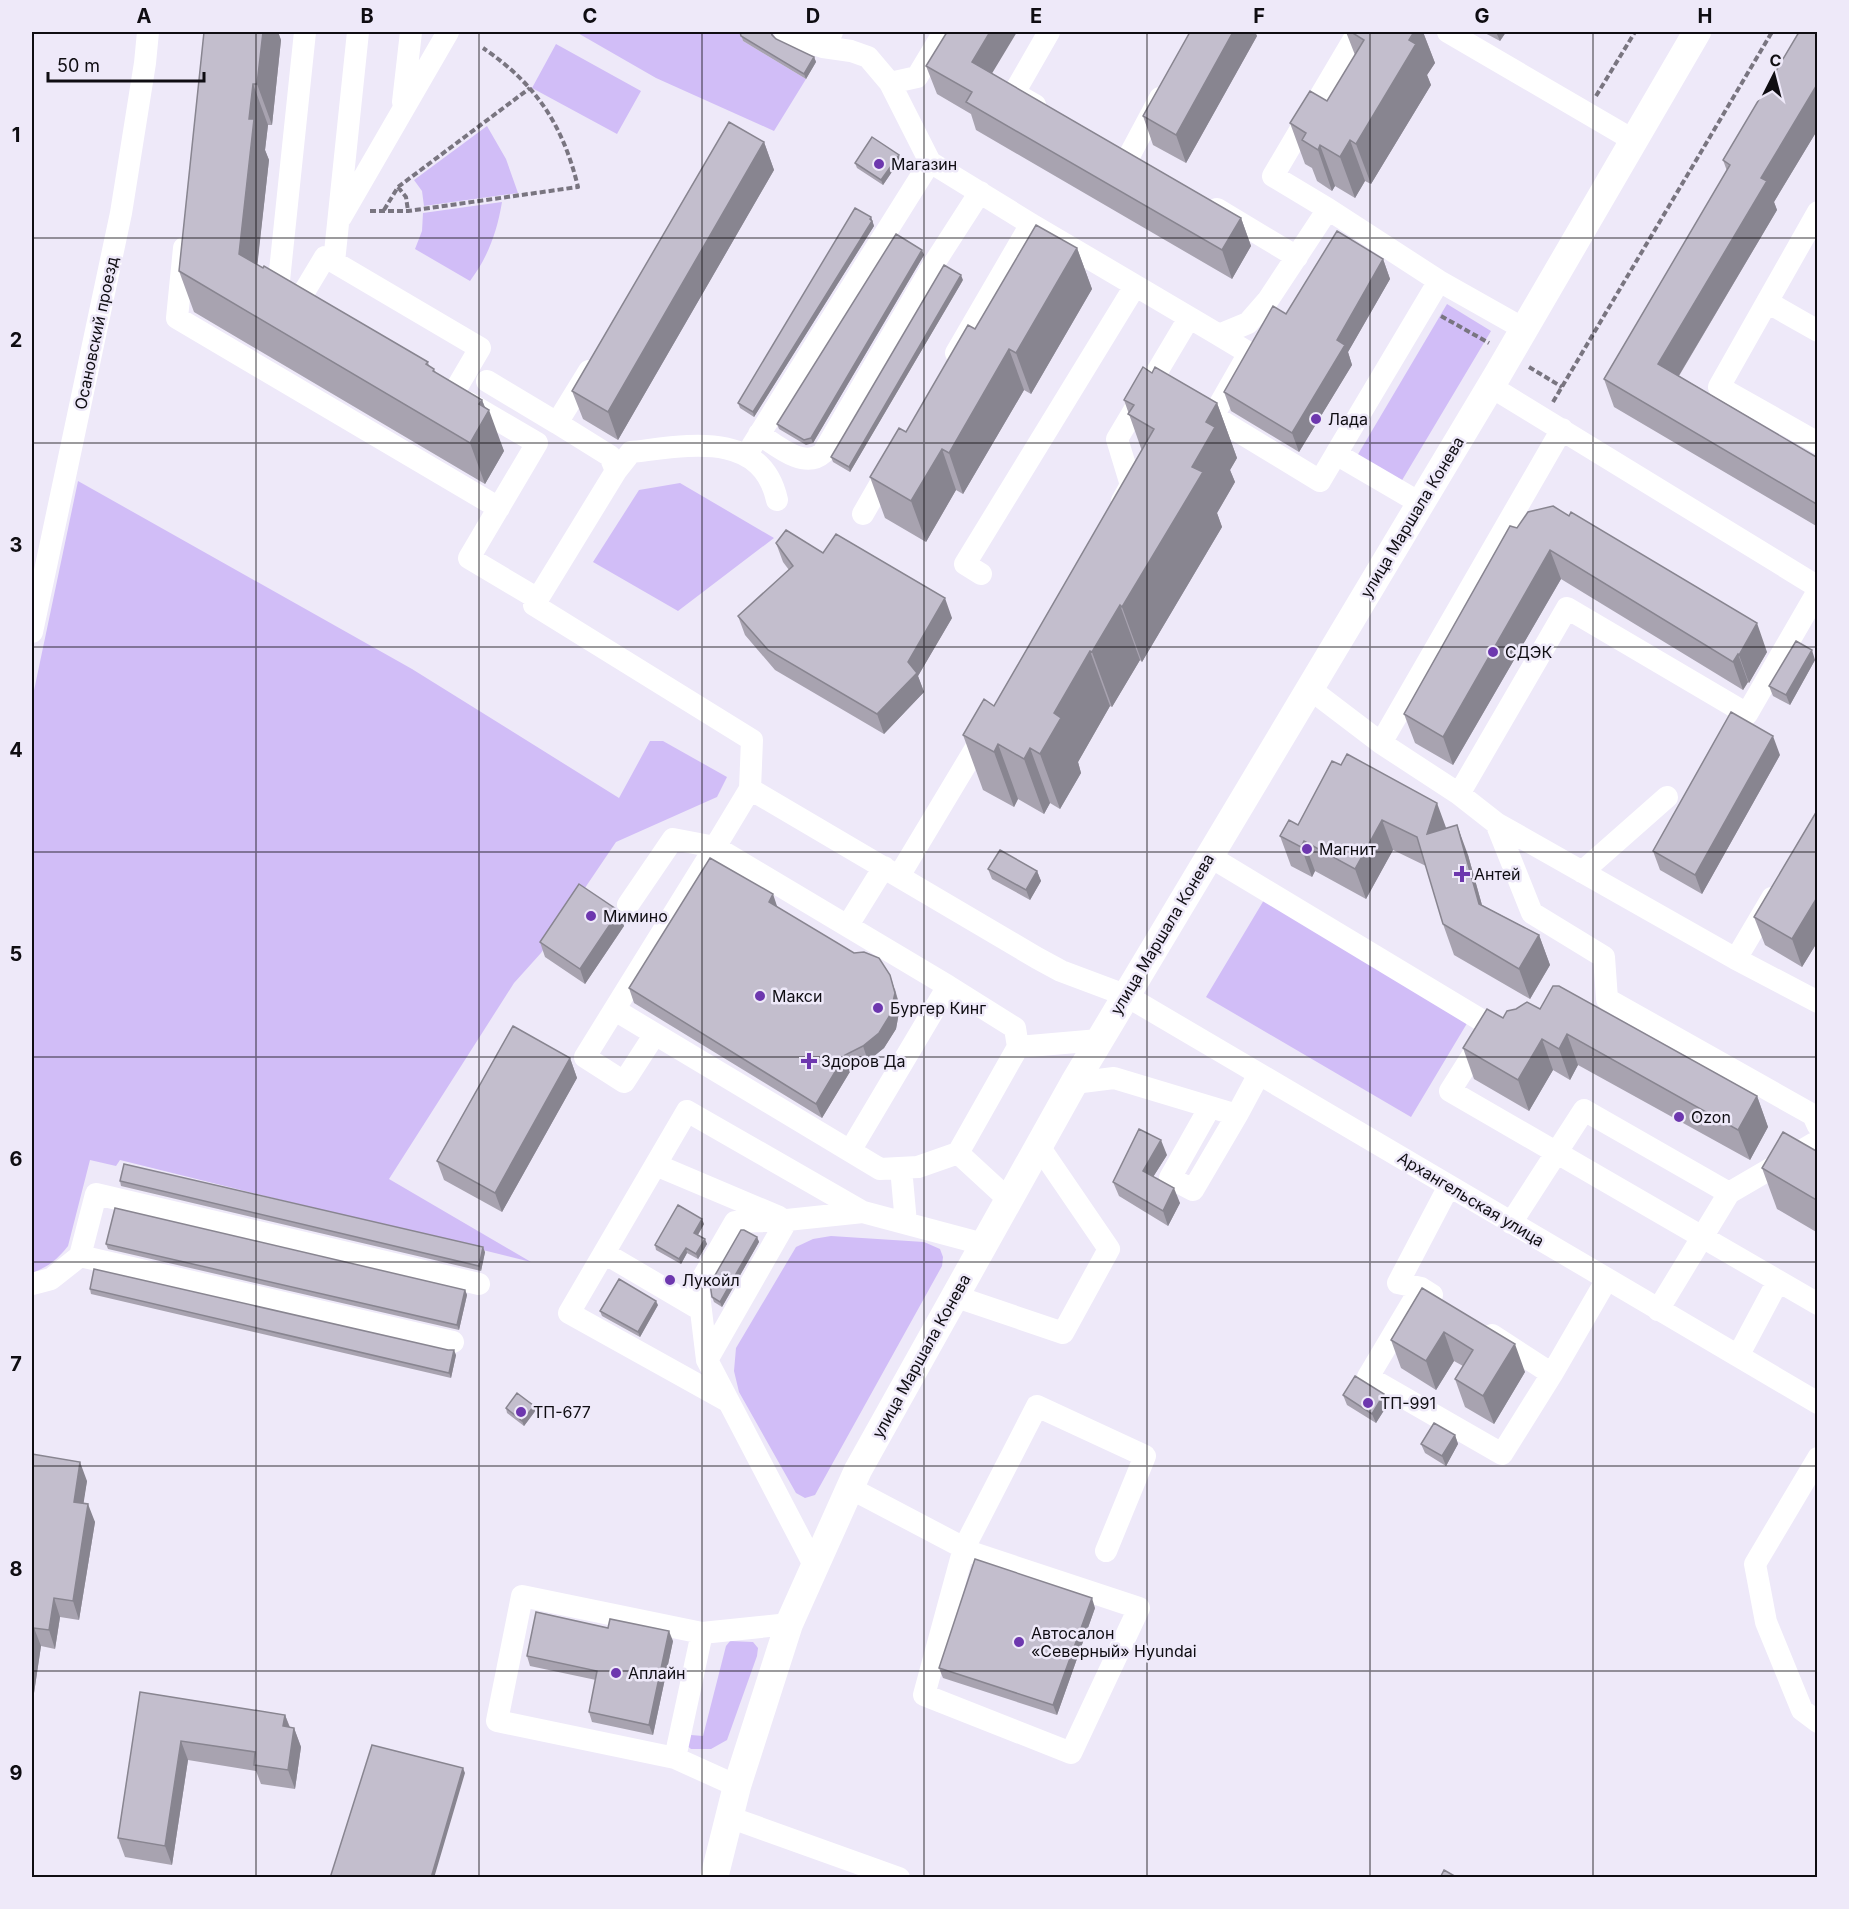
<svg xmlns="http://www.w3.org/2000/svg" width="1849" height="1909" font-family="Inter,sans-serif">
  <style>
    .green { fill: #d1bdf7 }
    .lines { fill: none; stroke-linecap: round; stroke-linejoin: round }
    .path { stroke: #797580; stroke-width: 4; stroke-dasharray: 6 3; stroke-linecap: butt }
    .minor { stroke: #fff; stroke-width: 22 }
    .major { stroke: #fff; stroke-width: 28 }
    .wall { fill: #a8a3b0 }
    .shaded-wall { fill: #888590 }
    .building { fill: #c3becd; stroke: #888590; stroke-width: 1.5 }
    .grid { fill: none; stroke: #0f0d12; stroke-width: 1.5; stroke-opacity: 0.55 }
    .poi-dot { fill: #6d37ae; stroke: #eee9f9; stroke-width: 2 }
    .labels { text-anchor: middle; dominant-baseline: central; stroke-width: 5; stroke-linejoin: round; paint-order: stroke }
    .poi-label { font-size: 16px; fill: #0f0d12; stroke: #eee9f9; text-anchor: start }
    .street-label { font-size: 16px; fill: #0f0d12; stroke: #eee9f9 }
    .neatline { fill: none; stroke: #0f0d12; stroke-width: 2 }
    .grid-label { font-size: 20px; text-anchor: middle; font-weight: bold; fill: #0f0d12 }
  </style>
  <rect width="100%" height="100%" fill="#eee9f9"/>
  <path class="green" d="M576,32H740L743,41L806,79L774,131L656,78Z
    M556,44L641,91L617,134L532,88Z
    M487,126L506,159L518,193L424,206L422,191L414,180Z
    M502,202C497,232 488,257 470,281L415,249L422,231L423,213Z
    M1447,304L1491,331L1401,482L1357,456Z
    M78,481L412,669L619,798L650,741H663L727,777L717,797L616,842L541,953L514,983L389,1179L531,1262L120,1160L116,1166L90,1160L68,1246C57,1260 48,1267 32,1273V700Z
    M680,483L774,538L678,611L593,562L639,490Z
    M1264,900L1469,1020L1411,1117L1206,997Z
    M831,1236L924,1242L940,1249L943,1257L942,1266L815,1495L805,1498L796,1493L739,1392L734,1371L736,1348L796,1247L813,1239Z
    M730,1641L753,1642L758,1648L757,1656L727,1740L711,1749H691L686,1745L691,1735L703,1736L726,1646Z"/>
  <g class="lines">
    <path class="path" d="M1596,96L1635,32
      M398,187L406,197L408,211
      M384,210L398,187L530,88
      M370,211H408L578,187C563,125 536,84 483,48
      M1441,316L1489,343
      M1529,367L1562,387
      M1553,402L1772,32"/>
    <path class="minor" d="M785,32L798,39L823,47L832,32
      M1448,32L1633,140
      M823,47L851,51L868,57L890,83L930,162L1031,224L1219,335L1248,323L1268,300L1328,209L1439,281L1524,329
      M890,83L917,77L944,32
      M403,102L411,32
      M1035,105L1014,93L1049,32
      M1128,158L1160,98
      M1217,209L1297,257
      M1328,209L1273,176L1358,32
      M1818,212L1719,387L1818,443
      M341,217L448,32
      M184,248L177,318L499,508
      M334,262L358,32
      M291,298L278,290L305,32
      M298,302L325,257L334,262L480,348L453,394
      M1767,302L1818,331
      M1219,335L1249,353L1213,416L1320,481L1336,454
      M956,353L1031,224
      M589,371L557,423L610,456L616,471
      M487,381L557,423
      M1490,386L1818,587
      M467,402L537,443L469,558L538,599
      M759,434C776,445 804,470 823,453L935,262L980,192
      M752,446L930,162
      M1122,501L1131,485L1117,439L1189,318
      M1420,503L1336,454L1439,281
      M863,514L890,467
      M981,574L965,564L1135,286
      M32,632L121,213L145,63L148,32
      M1310,689L1381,743L1459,794L1496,823L1532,913L1604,957L1607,999L1813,1115L1818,1126
      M1381,743L1562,429
      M750,789L752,740L534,605L616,471L631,452C686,446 761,429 777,500
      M1459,794L1567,608L1747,714L1818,591
      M1496,823L1736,959
      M1209,856L1491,1026L1450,1091L1818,1304
      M1582,872L1667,797
      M899,876L986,731
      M1772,898L1736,959L1818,1002
      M628,905L673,839L715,847L585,1057L624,1082L655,1034
      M848,925L884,867
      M615,1010L880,1169L918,1167L958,1153L1018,1047L1015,1028L948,986
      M1018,1047L1099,1040
      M1074,1083L1114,1078L1237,1115L1259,1074
      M1210,1107L1170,1178L1193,1190L1237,1115
      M850,1151L948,986L715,847L750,789L1037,958L1061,971L1125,995L1818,1403
      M958,1153L1008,1199
      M656,1165L779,1217
      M901,1168L906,1223
      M1511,1223L1584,1110L1729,1193
      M604,1253L701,1310
      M80,1256L453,1342
      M32,1284L51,1279L80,1256L96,1194L479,1284
      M1421,1288L1368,1377L1502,1454L1552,1374L1607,1279
      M1432,1295L1421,1288L1398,1283L1449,1186
      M954,1296L1063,1333L1109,1249L1038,1145
      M1658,1310L1729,1193L1818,1141
      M1492,1335L1552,1374
      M1738,1356L1778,1281
      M707,1360L698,1286L735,1222L787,1220
      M729,1402L569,1313L687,1111L863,1212
      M1818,1458L1755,1564L1766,1622L1802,1710L1818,1722
      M850,1488L964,1548L976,1554L1139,1608L1071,1753L924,1695L964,1548L1037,1406L1145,1456L1106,1551
      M815,1567L707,1360L787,1220L863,1212L983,1244
      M675,1758L702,1633
      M737,1786L675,1758L497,1721L522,1596L702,1633L789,1624
      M729,1817L899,1878"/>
    <path class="major" d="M714,1878L737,1786L789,1624L858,1470L1074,1083L1498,374L1697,32"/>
  </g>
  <path class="wall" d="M204,32H278L281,40L272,125H268L265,150L269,160L257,265L428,362L429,366L434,369L436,373L482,400L504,451L485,484L194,312L179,271Z
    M740,32L772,33L776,39L814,57L816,62L806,79L743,41Z
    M1190,32H1255L1257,36L1186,163L1153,145L1143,116Z
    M1346,32H1423L1435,63L1427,75L1431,85L1371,184L1365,181L1355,198L1335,186L1332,191L1317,181L1312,168L1305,164L1290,123L1327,101L1355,55Z
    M1483,32H1506L1500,41Z
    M1818,32V129L1774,202L1777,210L1679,376L1818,458V527L1614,407L1604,379L1727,171L1723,160Z
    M926,66L992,74L1241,218L1251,246L1232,279L976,130L971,114L937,94Z
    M764,142L774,170L618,440L583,419L572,391Z
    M900,160L883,185L857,168L855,163Z
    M871,217L874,226L754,417L740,408L738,403Z
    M1077,248L1092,289L1031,394L1024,390L963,494L956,490L926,542L885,518L870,477L906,432L975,329Z
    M924,255L813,443L806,445L779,429L777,424Z
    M1383,259L1390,279L1348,352L1352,365L1299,452L1231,411L1224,392L1286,314Z
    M963,280L850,472L833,462L831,457Z
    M1152,373L1217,403L1237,458L1230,470L1235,482L1217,513L1222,527L1142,662L1140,660L1112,707L1110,706L1078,762L1081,773L1060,809L1050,803L1044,814L1018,799L1014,807L983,790L963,735L994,706L1142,451L1124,400Z
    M1510,526L1767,652L1749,683L1748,682L1743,690L1561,579L1453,765L1415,743L1404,714Z
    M776,543L823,553L952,618L918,676L924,692L884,734L775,670L745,635L738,616L789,570L783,562Z
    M1815,660L1790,705L1773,696L1769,686Z
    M1780,755L1702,894L1660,870L1653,851Z
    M1332,761L1446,828L1468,855L1482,905L1539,935L1550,965L1530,999L1454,955L1443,924L1426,866L1393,850L1366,899L1315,871L1312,877L1291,866L1280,836L1298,825Z
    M1818,809V941L1802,967L1765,945L1754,917Z
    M988,869L1037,871L1041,881L1030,900L992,879Z
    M777,907L895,989L900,1007L896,1029L884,1048L868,1061L851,1070L822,1118L634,1003L629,988Z
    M619,911L624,926L585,984L545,957L540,942Z
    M1540,1009L1757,1096L1768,1127L1750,1160L1578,1065L1570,1080L1553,1070L1529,1111L1474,1079L1463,1048L1503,1018Z
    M570,1058L577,1078L502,1212L444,1180L437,1161Z
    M1818,1152V1233L1777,1209L1762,1168Z
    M1167,1155L1153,1177L1180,1203L1168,1226L1119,1196L1113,1182Z
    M120,1181L485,1252L481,1271L121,1186Z
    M704,1224L698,1235L707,1244L698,1259L687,1253L681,1264L656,1250L655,1245Z
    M757,1237L759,1242L722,1307L714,1302L712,1297Z
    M106,1244L465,1290L467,1295L459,1330L108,1249Z
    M1422,1288L1525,1372L1494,1424L1465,1407L1455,1379L1463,1366L1454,1361L1436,1390L1401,1368L1391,1340Z
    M90,1289L456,1355L451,1378L91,1294Z
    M658,1305L640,1337L602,1316L600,1311Z
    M1343,1395L1388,1404L1376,1423L1347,1405Z
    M534,1406L536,1410L524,1426L507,1413L506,1408Z
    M1455,1435L1458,1444L1446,1466L1425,1453L1421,1444Z
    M32,1454L87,1481L83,1503L95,1522L79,1620L60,1617L55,1649L41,1646L34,1693H32Z
    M1095,1608L1057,1715L943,1678L939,1668Z
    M673,1641L653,1735L592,1722L589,1712L596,1680L530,1666L527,1656Z
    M140,1692L285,1715L290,1727L294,1728L301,1747L295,1789L261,1784L256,1771L188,1760L172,1865L125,1857L118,1838Z"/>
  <path class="shaded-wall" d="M263,32H278L281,40L272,125L257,84Z
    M990,32H1017L982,90L972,62Z
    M1233,32H1255L1257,36L1186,163L1176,135Z
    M1414,32H1423L1435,63L1427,75L1431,85L1371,184L1356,144Z
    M1496,32H1506L1500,41Z
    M814,57L816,62L806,79L804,74Z
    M1818,83V129L1774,202L1777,210L1669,392L1658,364L1761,178Z
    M253,84L268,125L265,150L269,160L254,295L239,254L249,119Z
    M1350,140L1365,181L1355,198L1340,157Z
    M764,142L774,170L618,440L608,412Z
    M1320,145L1335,186L1332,191L1318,150Z
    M899,155L900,160L883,185L881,180Z
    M871,217L874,226L754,417L753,412Z
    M1241,218L1251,246L1232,279L1222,250Z
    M1077,248L1092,289L1031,394L1016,353Z
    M922,250L924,255L813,443L811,438Z
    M1383,259L1390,279L1348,352L1352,365L1299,452L1292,433L1337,340Z
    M961,275L963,280L850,472L849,467Z
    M1009,349L1024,390L963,494L949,453Z
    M482,400L487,414L489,410L504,451L485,484L470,443L479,404Z
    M1217,403L1237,458L1230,470L1235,482L1217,513L1222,527L1142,662L1122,607L1192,467L1206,422Z
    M942,449L956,490L926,542L911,501Z
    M1550,550L1561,579L1453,765L1443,737Z
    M945,598L952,618L918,676L924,692L884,734L877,714Z
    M1120,605L1140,660L1112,707L1092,652Z
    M1757,623L1767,652L1749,683L1739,655Z
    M1812,650L1815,660L1790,705L1786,695Z
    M1090,651L1110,706L1078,762L1081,773L1060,809L1040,754L1054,713Z
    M1738,654L1748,682L1743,690L1733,662Z
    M1773,736L1780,755L1702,894L1695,875Z
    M998,744L1018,799L1014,807L994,752Z
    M1030,748L1050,803L1044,814L1024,759Z
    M1437,803L1448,833L1427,834Z
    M1382,820L1393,850L1366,899L1355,869Z
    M1457,825L1468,855L1490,934L1479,904Z
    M1304,841L1315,871L1312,877L1301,847Z
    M1037,871L1041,881L1030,900L1026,890Z
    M773,894L778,909L769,902Z
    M1818,896V941L1802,967L1792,939Z
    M619,911L624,926L585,984L580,969Z
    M1539,935L1550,965L1530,999L1519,969Z
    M890,975L900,1007L896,1029L884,1048L868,1061L863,1046Z
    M1567,1034L1578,1065L1570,1080L1559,1049Z
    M1542,1039L1553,1070L1529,1111L1518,1080Z
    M845,1055L851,1070L822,1118L816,1104Z
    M570,1058L577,1078L502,1212L495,1193Z
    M1757,1096L1768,1127L1750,1160L1738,1130Z
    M1161,1140L1167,1155L1148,1185L1143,1171Z
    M1174,1188L1180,1203L1168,1226L1163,1211Z
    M702,1219L704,1224L696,1238L694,1233Z
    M757,1237L759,1242L722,1307L720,1302Z
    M705,1239L707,1244L698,1259L696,1254Z
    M483,1247L485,1252L481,1271L479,1266Z
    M686,1248L687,1253L681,1264L679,1259Z
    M465,1290L467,1295L459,1330L457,1325Z
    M656,1301L658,1305L640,1337L638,1332Z
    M1444,1332L1454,1361L1436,1390L1426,1361Z
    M1515,1344L1525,1372L1494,1424L1483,1396Z
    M454,1350L456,1355L451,1378L449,1373Z
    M1384,1394L1388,1404L1376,1423L1372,1414Z
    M534,1406L536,1410L524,1426L522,1421Z
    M1455,1435L1458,1444L1446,1466L1442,1456Z
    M80,1462L87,1481L81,1520L74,1502Z
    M88,1504L95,1522L79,1620L73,1601Z
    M54,1598L60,1617L55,1649L49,1630Z
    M1092,1598L1095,1608L1057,1715L1053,1705Z
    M34,1628L41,1646L34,1693L32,1687V1647Z
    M669,1631L673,1641L653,1735L649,1725Z
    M285,1715L292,1734L283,1726Z
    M294,1728L301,1747L295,1789L288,1770Z
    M181,1741L188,1760L172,1865L165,1846Z
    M463,1768L465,1773L434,1878H431Z"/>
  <path class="building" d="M204,32H263L257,84H253L249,119H254L239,254L263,268L264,266L428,362L426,364L434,369L433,371L482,400L479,404L489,410L470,443L179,271Z
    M740,32H771L772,35L776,39L814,57L804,74L741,36Z
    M947,32H990L972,62L1241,218L1222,250L966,102L972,92L926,66Z
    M1190,32H1233L1176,135L1143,116Z
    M1351,32H1414L1409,40L1416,44L1356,144L1350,140L1340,157L1320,145L1318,150L1302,140L1306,133L1290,123L1310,91L1327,101L1364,40Z
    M1799,32H1818V83L1761,178L1767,181L1658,364L1818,458V505L1604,379L1730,165L1723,160Z
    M729,122L764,142L608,412L572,391Z
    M872,137L899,155L881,180L855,163Z
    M855,208L871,217L870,219L872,221L753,412L738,403Z
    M1036,225L1077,248L1016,353L1009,349L949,453L942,449L911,501L870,477L899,428L906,432L968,325L975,329Z
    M1337,231L1383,259L1337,340L1345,345L1292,433L1224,392L1273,306L1286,314Z
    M896,234L922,250L811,438L804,440L777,424Z
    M944,265L961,275L849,467L831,457Z
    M1143,367L1152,373L1155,367L1217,403L1206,422L1215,427L1192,467L1203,472L1122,607L1120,605L1092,652L1090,651L1054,713L1061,718L1040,754L1030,748L1024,759L998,744L994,752L963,735L984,699L994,706L1154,429L1128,414L1134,405L1124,400Z
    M1553,506L1569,516L1571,512L1757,623L1739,655L1738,654L1733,662L1550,550L1443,737L1404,714L1510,526L1517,528L1528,512Z
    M786,530L823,553L836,534L945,598L908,662L917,673L877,714L768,650L738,616L793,566L776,543Z
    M1796,641L1812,650L1786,695L1769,686Z
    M1731,712L1773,736L1695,875L1653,851Z
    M1347,754L1437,803L1427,834L1457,825L1479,904L1539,935L1519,969L1443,924L1417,837L1382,820L1355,869L1304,841L1301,847L1280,836L1289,820L1298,825L1332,761L1341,765Z
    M1818,809V896L1792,939L1754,917Z
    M1000,850L1037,871L1026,890L988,869Z
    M710,858L773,894L769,902L854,953L864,952L879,958L890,975L895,993L890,1015L879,1033L863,1046L845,1055L816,1104L629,988Z
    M579,884L619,911L580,969L540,942Z
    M1553,986H1559L1757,1096L1738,1130L1567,1034L1559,1049L1542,1039L1518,1080L1463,1048L1487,1009L1503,1018L1507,1011L1516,1009L1527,1002L1540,1009Z
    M513,1026L570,1058L495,1193L437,1161Z
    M1139,1129L1161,1140L1143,1171L1174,1188L1163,1211L1113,1182Z
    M1783,1132L1818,1152V1201L1762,1168Z
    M124,1164L483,1247L479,1266L120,1181Z
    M678,1205L702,1219L694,1233L705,1239L696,1254L686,1248L679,1259L655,1245Z
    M115,1208L465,1290L457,1325L106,1244Z
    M741,1230H744L757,1237L720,1302L712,1297L710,1284Z
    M94,1269L448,1350H454L449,1373L90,1289Z
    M619,1279L656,1301L638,1332L600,1311Z
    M1422,1288L1515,1344L1483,1396L1455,1379L1473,1350L1444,1332L1426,1361L1391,1340Z
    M1355,1376L1384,1394L1372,1414L1343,1395Z
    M517,1393L534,1406L522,1421L506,1408Z
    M1434,1423L1455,1435L1442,1456L1421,1444Z
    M32,1454L80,1462L74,1502L88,1504L73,1601L54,1598L49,1630L34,1628L32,1647Z
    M975,1559L1092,1598L1053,1705L939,1668Z
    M536,1612L608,1628L610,1619L669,1631L649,1725L589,1712L597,1671L527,1656Z
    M140,1692L285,1715L283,1726L294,1728L288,1770L254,1765L255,1752L181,1741L165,1846L118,1838Z
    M372,1745L463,1768L431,1878H330Z
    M1444,1870L1458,1878H1440Z"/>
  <path class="grid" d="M256,32V1878M479,32V1878M702,32V1878M924,32V1878M1147,32V1878M1370,32V1878M1593,32V1878M32,238H1818M32,443H1818M32,647H1818M32,852H1818M32,1057H1818M32,1262H1818M32,1466H1818M32,1671H1818"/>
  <g class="poi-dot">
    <circle cx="879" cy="164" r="6"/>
    <circle cx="1316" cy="419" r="6"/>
    <circle cx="1493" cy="652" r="6"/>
    <circle cx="1307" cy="849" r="6"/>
    <path d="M1459 865h6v6h6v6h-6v6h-6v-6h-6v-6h6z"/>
    <circle cx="591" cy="916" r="6"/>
    <circle cx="760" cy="996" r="6"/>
    <circle cx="878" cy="1008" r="6"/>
    <path d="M806 1052h6v6h6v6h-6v6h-6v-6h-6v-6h6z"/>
    <circle cx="1679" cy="1117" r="6"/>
    <circle cx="670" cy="1280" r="6"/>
    <circle cx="1368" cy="1403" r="6"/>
    <circle cx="521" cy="1412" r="6"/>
    <circle cx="1019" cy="1642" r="6"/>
    <circle cx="616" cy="1673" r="6"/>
  </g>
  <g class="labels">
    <g class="poi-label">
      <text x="891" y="164">Магазин</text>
      <text x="1328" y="419">Лада</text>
      <text x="1505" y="652">СДЭК</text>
      <text x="1319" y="849">Магнит</text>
      <text x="1474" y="874">Антей</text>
      <text x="603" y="916">Мимино</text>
      <text x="772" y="996">Макси</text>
      <text x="890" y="1008">Бургер Кинг</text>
      <text x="821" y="1061">Здоров Да</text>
      <text x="1691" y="1117">Ozon</text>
      <text x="682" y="1280">Лукойл</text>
      <text x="1380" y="1403">ТП-991</text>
      <text x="533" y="1412">ТП-677</text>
      <text x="1031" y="1633">Автосалон<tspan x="1031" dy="18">«Северный» Hyundai</tspan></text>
      <text x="628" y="1673">Аплайн</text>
    </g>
    <g class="street-label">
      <text transform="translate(96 333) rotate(-78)">Осановский проезд</text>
      <text transform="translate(1412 517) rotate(-59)">улица Маршала Конева</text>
      <text transform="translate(1162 934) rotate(-59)">улица Маршала Конева</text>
      <text transform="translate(1471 1199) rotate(31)">Архангельская улица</text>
      <text transform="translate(921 1356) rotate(-61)">улица Маршала Конева</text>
    </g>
  </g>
  <rect width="1849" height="1909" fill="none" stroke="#eee9f9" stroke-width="66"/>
  <g transform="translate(1774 75) rotate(6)" stroke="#eee9f9" stroke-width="4.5" paint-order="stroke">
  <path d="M0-4.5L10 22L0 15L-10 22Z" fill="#0f0d12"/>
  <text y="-9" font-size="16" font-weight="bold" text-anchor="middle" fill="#0f0d12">С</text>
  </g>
  <path d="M48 72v9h156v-9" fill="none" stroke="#0f0d12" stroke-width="3"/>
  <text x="57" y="72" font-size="18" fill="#0f0d12" stroke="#eee9f9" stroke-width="4.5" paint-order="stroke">50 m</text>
  <rect x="33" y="33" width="1783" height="1843" class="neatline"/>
  <g class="grid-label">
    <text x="144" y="23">A</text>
    <text x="367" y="23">B</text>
    <text x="590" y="23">C</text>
    <text x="813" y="23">D</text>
    <text x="1036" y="23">E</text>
    <text x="1259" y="23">F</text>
    <text x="1482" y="23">G</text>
    <text x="1705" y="23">H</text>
    <text x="16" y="142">1</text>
    <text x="16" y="347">2</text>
    <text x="16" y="552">3</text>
    <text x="16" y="757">4</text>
    <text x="16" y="961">5</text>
    <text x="16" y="1166">6</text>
    <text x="16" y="1371">7</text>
    <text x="16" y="1576">8</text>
    <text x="16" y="1780">9</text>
  </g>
</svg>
